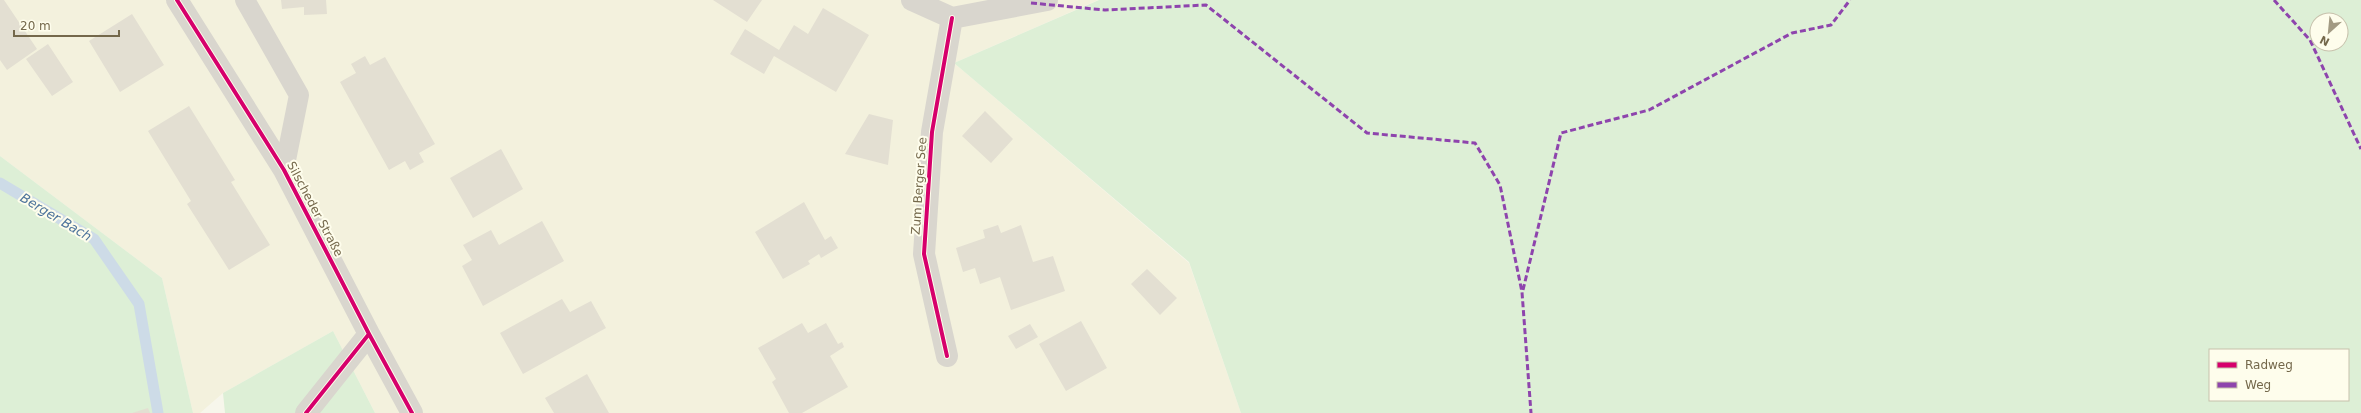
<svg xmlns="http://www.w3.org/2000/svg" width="2361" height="413" font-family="'DejaVu Sans',sans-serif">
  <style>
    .residential { fill: #f3f1dd }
    .green { fill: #ddefd6; fill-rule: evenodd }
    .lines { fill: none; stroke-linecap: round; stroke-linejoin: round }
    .stream { stroke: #cddbe7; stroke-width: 11 }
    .building { fill: #e3dfd2 }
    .lane { stroke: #d9d6ce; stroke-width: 20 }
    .street { stroke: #d9d6ce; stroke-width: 22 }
    .quiet { stroke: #8e44ad; stroke-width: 3; stroke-dasharray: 6 3; stroke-linecap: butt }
    .cycleway-casing { stroke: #fefdec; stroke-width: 6 }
    .cycleway { stroke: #d6006c; stroke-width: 4 }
    .labels { text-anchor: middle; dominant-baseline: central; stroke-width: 4; stroke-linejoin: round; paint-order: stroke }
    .street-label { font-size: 12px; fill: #74684b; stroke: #fefdec }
    .water-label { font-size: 13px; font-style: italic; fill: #4f759c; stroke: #fefdec }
  </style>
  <rect width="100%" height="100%" fill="#f7f6eb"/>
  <path class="residential" d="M0,0H1098L954,63L1189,263L1241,413H375L333,331L223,393L200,413H193L162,278L0,156Z"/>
  <path class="green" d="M1099,0H2361V413H1241L1189,262L954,63ZM2317,20H2341V44H2317ZM2210,350H2348V400H2210Z
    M0,156L162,278L193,413H0Z
    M333,331L375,413H225L223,393Z"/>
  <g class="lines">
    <path class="stream" d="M0,183L94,239L139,304L158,413"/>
  </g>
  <path class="building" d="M0,0H4L37,49L7,70L0,60Z
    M281,0H326L327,14L304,15V7L282,9Z
    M713,0H762L747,22Z
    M823,8L869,35L836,92L774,56L764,74L730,54L745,29L779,50L794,25L808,34Z
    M132,14L164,65L120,92L89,41Z
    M48,44L73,82L52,96L26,59Z
    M365,56L370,65L385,57L435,144L419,153L424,162L410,170L405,161L389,170L340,82L356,73L351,64Z
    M189,106L235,180L231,182L270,245L229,270L187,204L191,201L148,131Z
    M985,111L1013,139L991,163L962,136Z
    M869,114L893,120L888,165L845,154Z
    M501,149L523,189L473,218L450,178Z
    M804,202L825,240L831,236L838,248L821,258L819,254L808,261L810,264L783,279L755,232Z
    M542,221L564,261L483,306L462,266L472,260L463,245L491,230L499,245Z
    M998,225L1001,233L1021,225L1033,262L1053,256L1065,291L1011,310L1000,277L980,284L975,268L963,272L956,248L985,238L983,230Z
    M1147,269L1177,298L1160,315L1131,284Z
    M562,299L570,312L591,301L606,328L523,374L500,333Z
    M1081,321L1107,368L1066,391L1039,344Z
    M802,323L808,333L826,323L838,344L842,342L844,347L830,356L848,387L802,413H789L772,382L776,379L758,348Z
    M1030,324L1038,337L1016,349L1008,336Z
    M587,374L609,413H554L545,398Z
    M148,408L150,413H132Z"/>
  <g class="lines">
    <path class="lane" d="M245,0L299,95L284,170"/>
    <path class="street" d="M177,0L284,170L369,334L412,413
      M912,0L952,18L1047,0
      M947,356L924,254L932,132L952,18
      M306,413L369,334"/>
    <path class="quiet" d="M2274,0L2310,40L2361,149
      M1031,3L1105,10L1206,5L1367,133L1475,143L1500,185L1522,292L1531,413
      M1523,290L1561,133L1649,110L1792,33L1831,25L1850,0"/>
    <g class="cycleway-casing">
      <path id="cycleway" d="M177,0L284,170L369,334L412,413
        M947,356L924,254L932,132L952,18
        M306,413L369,334"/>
    </g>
    <use href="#cycleway" class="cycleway"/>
  </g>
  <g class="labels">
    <g class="street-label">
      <text transform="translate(919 186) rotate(-86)">Zum Berger See</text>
      <text transform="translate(315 209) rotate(62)">Silscheder Straße</text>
    </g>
    <g class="water-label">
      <text transform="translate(56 217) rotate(31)">Berger Bach</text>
    </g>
  </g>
  <rect x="2209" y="349" width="140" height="52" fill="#fefdec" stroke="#c7c1ac"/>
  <rect x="2217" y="362" width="20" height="6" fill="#d6006c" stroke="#c7c1ac"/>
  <text x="2245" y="369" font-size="12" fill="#74684b">Radweg</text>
  <rect x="2217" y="382" width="20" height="6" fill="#8e44ad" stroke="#c7c1ac"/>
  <text x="2245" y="389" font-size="12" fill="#74684b">Weg</text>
  <g transform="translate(2329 32) rotate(207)"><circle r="19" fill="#fefdec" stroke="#c7c1ac"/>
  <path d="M0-3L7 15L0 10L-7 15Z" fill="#a29a83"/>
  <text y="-6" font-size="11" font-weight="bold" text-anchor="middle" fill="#74684b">N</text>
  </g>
  <path d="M14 30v6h105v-6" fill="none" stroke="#74684b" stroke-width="2"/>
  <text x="20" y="30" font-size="12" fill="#74684b" stroke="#fefdec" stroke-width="3" paint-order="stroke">20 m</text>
</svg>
